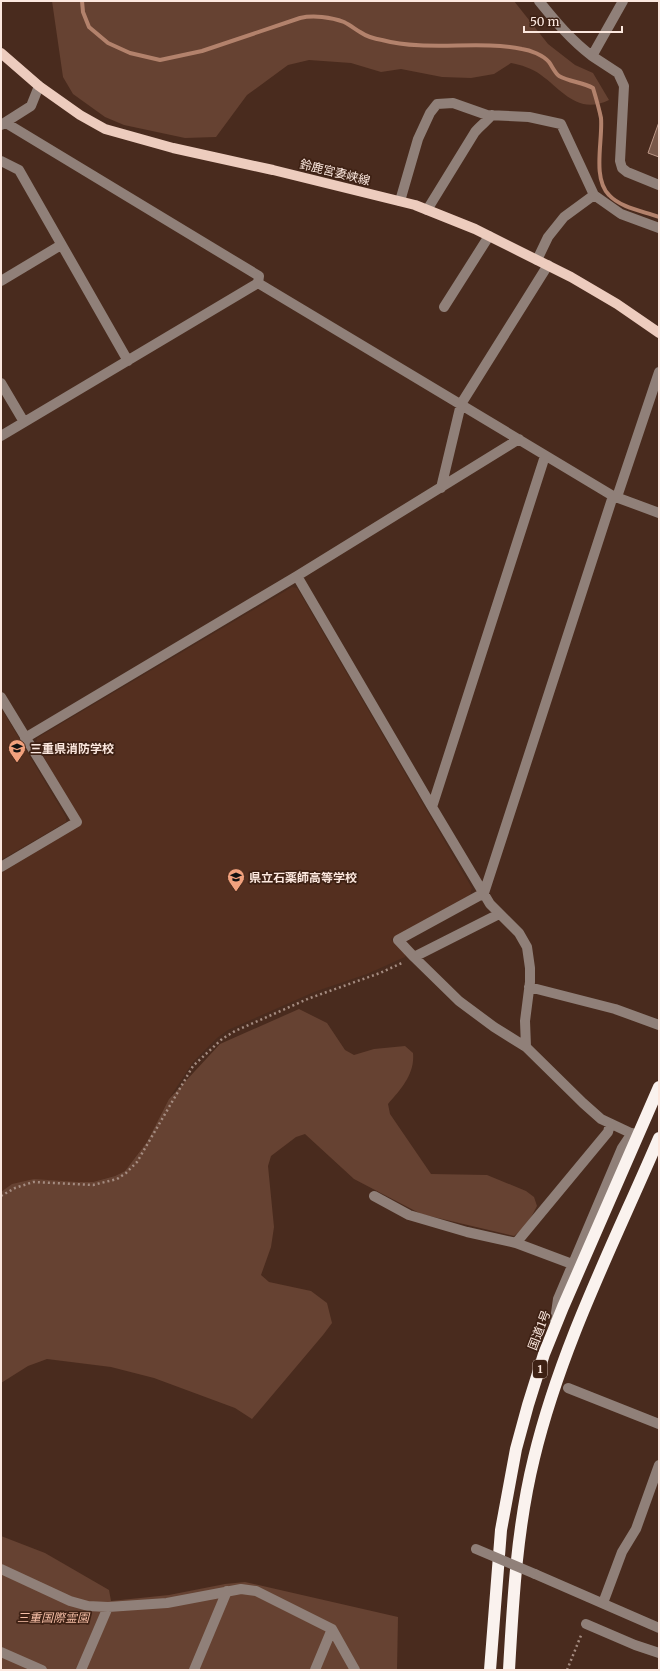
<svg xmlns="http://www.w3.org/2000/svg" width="660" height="1671" font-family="Merriweather,'Noto Sans JP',serif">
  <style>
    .built { fill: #542f1f }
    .green { fill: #664232 }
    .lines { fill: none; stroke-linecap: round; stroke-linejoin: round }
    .stream { stroke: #b3826c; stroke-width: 4 }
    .building { fill: #795849; stroke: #bc9787 }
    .path { stroke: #a58c81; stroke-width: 2.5; stroke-dasharray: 2 3; stroke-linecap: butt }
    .minor { stroke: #908079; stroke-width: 10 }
    .major { stroke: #edccbe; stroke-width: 10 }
    .highway { stroke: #faf2ee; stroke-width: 12 }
    .minor-bridge { stroke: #908079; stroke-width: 10 }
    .labels { text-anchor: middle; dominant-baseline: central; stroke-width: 3.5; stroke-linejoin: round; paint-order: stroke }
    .shield { fill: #3e2114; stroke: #c3aca2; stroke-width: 1 }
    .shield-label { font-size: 11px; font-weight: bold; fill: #fce8df }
    .street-label { font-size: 12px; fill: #fce8df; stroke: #3e2114 }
    .poi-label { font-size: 12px; font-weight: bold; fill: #fce8df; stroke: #3e2114; text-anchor: start }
    .park-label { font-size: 12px; font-style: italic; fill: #f6bea6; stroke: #3e2114 }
  </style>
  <rect width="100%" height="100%" fill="#492b1e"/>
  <path class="built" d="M292,587L297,588L472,888L470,895L391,939L405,954V957L367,974L314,992L228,1030L217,1038L193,1062L169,1099L147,1142L125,1171L115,1176L93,1182L1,1192V873L82,824L36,743L37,738Z
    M1,708L66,817V822L1,860Z"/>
  <path class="green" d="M52,1H514L548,44L575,65L593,73L609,100C578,115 563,91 541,75C532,68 521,65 511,63L494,74L471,78L442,77L401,69L381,72L351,63L309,60L288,65L247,95L216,137L185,138L124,125L105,117L73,94L63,77Z
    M299,1009L327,1023L345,1050L354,1055L374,1049L405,1046L413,1053C415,1074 401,1089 388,1104L390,1114L431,1174L487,1175L526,1191L534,1197L537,1206L527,1225L514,1236L421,1214L354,1179L305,1134L296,1137L271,1156L268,1166L274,1227L271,1247L261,1275L269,1282L311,1291L327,1303L332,1323L323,1335L252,1419L235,1408L154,1378L111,1367L47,1359L28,1366L1,1383V1192L12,1184L34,1179L77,1182H93L115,1176L125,1171L147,1142L169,1099L220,1044Z
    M1,1536L45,1553L109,1590L111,1601L169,1595L225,1584L245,1582L398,1617L397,1670H1Z"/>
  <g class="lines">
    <path class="stream" d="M82,1L83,12L89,27L108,43L130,53L160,60L202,51L300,18C313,15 331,17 344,22C350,25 355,29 360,32C366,36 375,39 382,40C428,52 477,40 522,49C530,50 543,55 549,62C552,66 555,73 559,76C570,82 582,82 593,88C596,98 599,108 601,118C603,140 592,178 609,195C621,208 643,211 659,217"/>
  </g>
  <path class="building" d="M659,122V157L648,153Z"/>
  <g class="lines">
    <path class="path" d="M1,1196L15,1188L33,1182L93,1185L117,1179L126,1173L137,1162L193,1066L222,1039L235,1031L310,998L380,973L404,962
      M567,1670L582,1633"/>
    <path class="minor" d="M539,1C556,22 571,40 592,56L623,1
      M592,56L618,73L624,86L620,161L622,168L627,172L659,185
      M6,123L259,276L258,283
      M1,125L31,106L39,86
      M1,161L19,170L128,361
      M400,201L418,139L430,113L437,104L453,103L487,115L529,117L561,124L594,195L621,214L659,228
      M427,210L475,132C480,126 488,120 492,115
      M537,260L548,237L564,217L594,195
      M1,281L61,245
      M258,283L613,496L659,513
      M444,307L489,236
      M1,383L24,422
      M1,436L258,283
      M441,488L461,404L548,265
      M613,496L484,893L398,940L414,957L459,1001L494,1027L526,1047L583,1103L601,1119L637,1136
      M617,497L659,372
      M297,576L432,807L490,904L519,933L527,947L530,968V982L525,1021L526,1047
      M1,697L77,822L1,867
      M25,738L297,576L519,439
      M432,807L545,456
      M414,957L499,914
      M529,987L615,1009L659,1025
      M374,1196L409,1215L467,1232L516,1243L572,1264
      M516,1243L608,1132L610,1124
      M555,1320L558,1299L622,1148L632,1133
      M568,1388L659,1424
      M1,1569L70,1601L88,1606L108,1607L167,1603L241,1589L256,1591L332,1629L355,1670
      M535,1574L659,1628
      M603,1603L622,1552L636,1529L659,1465
      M586,1624L635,1645L659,1653
      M1,1652L42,1670
      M81,1670L108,1607
      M194,1670L227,1591
      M315,1670L332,1629"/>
    <path class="major" d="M1,53L39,86L80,115L105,129L173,148L273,170L415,205L475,229L571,277L617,304L659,333"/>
    <path class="highway" d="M490,1670L501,1530L516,1449L528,1405L544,1354L563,1307L659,1087
      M509,1670C513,1599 517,1527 534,1458C561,1346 614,1243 659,1138"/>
    <path class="minor-bridge" d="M476,1549L535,1574"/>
  </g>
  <defs>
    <g id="school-pin" transform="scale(0.9)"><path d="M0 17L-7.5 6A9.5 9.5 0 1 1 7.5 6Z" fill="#f1a17d" stroke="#3e2114"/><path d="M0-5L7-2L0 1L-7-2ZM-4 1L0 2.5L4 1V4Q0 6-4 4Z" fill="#111"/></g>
  </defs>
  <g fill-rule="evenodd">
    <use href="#school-pin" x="17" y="748"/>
    <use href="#school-pin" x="236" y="877"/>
  </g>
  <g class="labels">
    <rect class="shield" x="533" y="1360" width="14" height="18" rx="3"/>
    <g class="shield-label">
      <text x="540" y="1369">1</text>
    </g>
    <g class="street-label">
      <text transform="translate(335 172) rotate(14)">鈴鹿宮妻峡線</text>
      <text transform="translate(539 1330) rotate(-69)">国道1号</text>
    </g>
    <g class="poi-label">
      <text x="30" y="748">三重県消防学校</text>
      <text x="249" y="877">県立石薬師高等学校</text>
    </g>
    <g class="park-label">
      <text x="53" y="1617">三重国際霊園</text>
    </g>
  </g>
  <rect width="660" height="1671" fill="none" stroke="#fce8df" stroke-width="4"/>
  <path d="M524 26v6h98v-6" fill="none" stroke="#fce8df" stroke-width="2"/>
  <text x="530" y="26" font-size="12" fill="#fce8df" stroke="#3e2114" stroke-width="3" paint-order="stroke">50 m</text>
</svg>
